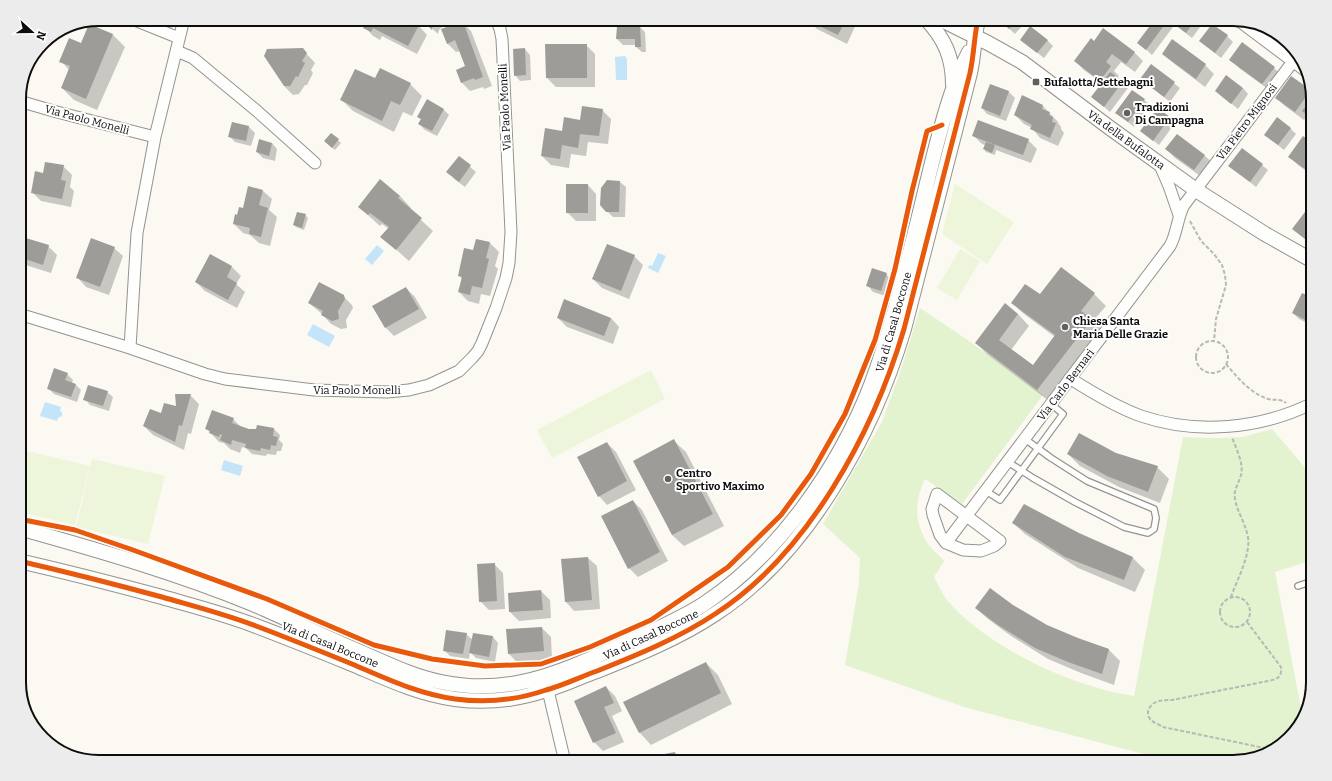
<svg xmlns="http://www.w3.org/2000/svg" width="1332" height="781" font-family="Bitter,serif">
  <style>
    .green { fill: #e3f2cf }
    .pitch { fill: #edf6da }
    .water { fill: #c4e5f9 }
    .shadow { fill: #0003 }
    .building { fill: #9e9c98 }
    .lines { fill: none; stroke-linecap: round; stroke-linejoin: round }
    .service-casing { stroke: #949390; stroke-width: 8 }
    .minor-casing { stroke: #949390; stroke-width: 13 }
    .tertiary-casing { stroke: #949390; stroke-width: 16 }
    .path { stroke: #b8b8b6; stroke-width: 2; stroke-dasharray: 4 2; stroke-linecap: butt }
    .service { stroke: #fefefd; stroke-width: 5.5 }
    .minor { stroke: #fefefd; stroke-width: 11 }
    .tertiary { stroke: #fefefd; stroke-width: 14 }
    .cycleway-casing { stroke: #fff; stroke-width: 8 }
    .cycleway { stroke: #e8590c; stroke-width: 5 }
    .poi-dot { fill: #60605d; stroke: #fff; stroke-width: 1.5 }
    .labels { text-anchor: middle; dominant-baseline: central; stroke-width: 4; stroke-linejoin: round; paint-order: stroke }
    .poi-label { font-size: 11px; font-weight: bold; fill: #0d0d0d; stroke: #fff; text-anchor: start }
    .street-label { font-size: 11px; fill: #0d0d0d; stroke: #fff }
    .rim { fill: none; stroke: #0d0d0d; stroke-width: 2 }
  </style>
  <rect width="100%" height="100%" fill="#fbf9f2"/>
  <path class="green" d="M920,308L972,343L1043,395L962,504L925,479C915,500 914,519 925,539C929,547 938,554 944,561L934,577C938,584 941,592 946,599C986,647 1072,687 1134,696L1183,437L1219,438L1243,437L1272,429L1313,477V560L1275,572L1303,719L1302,722L1273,751L1233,762H1174L964,707L845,665L859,583L860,558L823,524L882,422L902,367Z"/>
  <path class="pitch" d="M955,184L1014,222L987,264L942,234Z
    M960,249L980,261L957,300L937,288Z
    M651,370L665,399L552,458L537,430Z
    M19,449L90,466L75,525L19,512Z
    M92,459L165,476L148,544L76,527Z"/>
  <path class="water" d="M625,56L627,59V80H616L615,57Z
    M377,245L384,251L372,265L365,259Z
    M658,253L666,256L658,273L648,268L649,265L652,266Z
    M313,324L335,336L329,347L307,335Z
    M45,402L61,407L60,411L62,412V416L58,418L57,421L40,416Z
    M224,460L243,466L240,476L221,470Z"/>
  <path class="shadow" d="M157,19H184L183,22L171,28L163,25Z
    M369,19H406L419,26L427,35L417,54L382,36L380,40L373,36L365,27Z
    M424,19H446L443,22L445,24L439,30L438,34L423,20Z
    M809,19H857L858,20L847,44L817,29L808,20Z
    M999,19H1028L1015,34Z
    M1156,19H1164L1173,27L1152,55L1139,43Z
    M1170,19H1206L1192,38L1178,27Z
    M462,22L471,31L492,86L484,89L483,87L470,91L462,83L466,67L460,51L456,52L447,43Z
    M90,25L113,35L125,47L97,110L74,100L62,88L69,70L61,61L81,44Z
    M617,27H640L645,32L646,52H642L636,47V45H623L617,39Z
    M1227,36L1233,42L1221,58L1200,41Z
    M1021,40H1047L1053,46L1044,58Z
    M1172,41L1205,65L1214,74L1205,87L1172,62L1163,54Z
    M1095,42L1134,52L1143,61L1135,72L1121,62L1114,71L1119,76L1117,78L1128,88L1110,112L1093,97L1103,84L1084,70L1075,61Z
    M546,45H586L595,54V87H556L547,78Z
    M302,49L315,63L311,70L313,73L307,85H305L299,94L293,95L284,86Z
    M525,49L530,55L531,80L520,81L515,75Z
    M1230,59L1274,68L1283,76L1272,92L1239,68Z
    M1152,66L1180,88L1170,102L1141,79Z
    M1291,77L1313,93V119L1308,115L1304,120L1285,106L1276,97Z
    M376,80L410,84L422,96L412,116L403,112L394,132L353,111L341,99Z
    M991,85L1009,92L1015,98L1006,121L987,114L982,108Z
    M1243,88L1248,94L1238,109L1216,91Z
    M1144,100L1150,105L1134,127L1117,113Z
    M1043,106L1058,122V123L1061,127V129L1064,133L1058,146L1040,138L1032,128L1024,124L1015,115Z
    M443,109L449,115L437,136L425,130L419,124L422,120L419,117Z
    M602,110L611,119L608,144L588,142L586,156L571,154L569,168L551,165L542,156L563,132L581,121Z
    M1169,118L1175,123L1159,145L1141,131Z
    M232,123L249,127L255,133L251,146L235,142L229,136Z
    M1290,128L1296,134L1284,150L1265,135Z
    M331,134L341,143L335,150L325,141Z
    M973,135L1028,140L1037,149L1031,163L996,150L995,155L986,152L984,149L985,145L982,144Z
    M1177,135L1205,156L1214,164L1203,178L1175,158L1166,149Z
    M272,143L277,149L275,161L263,158L257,152Z
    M1313,144V176L1298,165L1289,156Z
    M1242,149L1268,170L1256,187L1229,166Z
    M459,157L476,172L465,187L453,178Z
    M63,166L72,175L70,187L74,191L71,207L41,201L32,192L44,174Z
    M380,181L400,196L411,208L410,210L433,231L409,261L382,237L389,229L382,224L380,226L359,207Z
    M608,181L620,182L626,187L625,217H613L601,205Z
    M588,185L596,194V221H576L567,212Z
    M263,191L272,199L269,210L277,217L270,246L259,243L250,235L243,233L234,224L238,216Z
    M305,215L308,218L304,230L296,227L294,225Z
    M1313,219V246L1293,229Z
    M19,237L48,246L57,255L51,273L19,263Z
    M476,240L490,243L499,252L495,266L498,269L490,296L481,294L479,304L468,301L459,292L462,279L459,275L474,252Z
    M114,248L123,256L109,295L86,287L78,278Z
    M211,255L232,267L241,276L236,284L245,292L237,308L205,291L196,282Z
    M634,256L643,265L629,299L602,288L593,279Z
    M886,274L892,280L886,296L873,292L868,286Z
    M406,288L415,297L427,318L394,336L386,328L373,306Z
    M1094,294L1106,306L1093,321L1103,331L1049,401L988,355L976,343L1018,314L1029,326L1011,350L1033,367L1055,337L1024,314L1012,303L1040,296Z
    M343,296L352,305L353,308L346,320L347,328L341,329L331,324L322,314L309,303Z
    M1313,299V326L1299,319L1293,313Z
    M558,318H611L619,327L613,344L567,327Z
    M1313,330V338L1309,333Z
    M67,374L73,380L72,383L76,385L81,390L77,402L54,394L48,388Z
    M107,392L113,397L109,411L90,405L85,399Z
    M190,395L199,404L191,434L188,433L184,450L153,435L144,426L162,414L177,407Z
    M233,419L242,428L249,430L274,429L280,435L279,440L283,444L281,451H277L276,455L267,454L266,456L252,454L246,448L242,447L240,453L230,449L224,443L219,442L207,429Z
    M674,441L686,452L724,526L684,546L672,535Z
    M607,443L616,452L636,490L607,505L599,496Z
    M1116,453L1157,467L1169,479L1160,503L1119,487L1080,466L1068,454Z
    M633,501L642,510L668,561L638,577L629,568Z
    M1013,523L1078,534L1133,558L1145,570L1135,592L1078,568L1025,534Z
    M588,558L597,566L600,609L574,611L566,602L562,560Z
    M494,564L503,573L505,609L489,610L480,601Z
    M541,591L550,600L551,618L519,621L510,612Z
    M1013,606L1046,626L1078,639L1108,649L1120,661L1114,685L1081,673L1048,659L1011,636L988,619L976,608Z
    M542,628L551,637L552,660L518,663L509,654Z
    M466,634L473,640L493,637L498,643L495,662L476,658L470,652L469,659L450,656L444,650Z
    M706,663L718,675L732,704L651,745L640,733L625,703Z
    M606,687L615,696L622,711L612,716L624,742L603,751L594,742Z
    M675,753L684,762H638Z"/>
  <path class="building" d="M368,19H396L398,20L399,19H408L419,25L408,46L373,28L371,32L363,28Z
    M423,19H438L433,24L432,30L422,20Z
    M808,19H846L838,35L807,20Z
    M998,19H1018L1009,29Z
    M1155,19H1166L1168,20L1146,50L1137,43Z
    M1173,19H1196L1186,33L1171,22Z
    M463,21L483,77L475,80L474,78L461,83L456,70L465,66L455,40L447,44L441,29Z
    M89,24L113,34L86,99L61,88L70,66L59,62L69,38L81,43Z
    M1212,24L1228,35L1215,53L1199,41Z
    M617,26H640L641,47H635V39H616Z
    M1030,26L1048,40L1037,53L1020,40Z
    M1103,28L1135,52L1126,64L1112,54L1106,62L1111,66L1100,81L1074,61L1091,38L1094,41Z
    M1172,39L1206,64L1196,79L1162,54Z
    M1242,42L1275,67L1262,84L1229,60Z
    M545,44H587V78H546Z
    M303,48L307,53L302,61L305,63L298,77L296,76L290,86H284L264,56L267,49Z
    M525,48L526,75L514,76L513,49Z
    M1151,64L1175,82L1164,97L1140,79Z
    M380,68L411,83L400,105L391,101L382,121L340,100L355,69L375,78Z
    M1110,72L1123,81L1104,107L1091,97Z
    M1226,75L1243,88L1231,104L1215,91Z
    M1291,76L1311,90L1295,112L1275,98Z
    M990,84L1009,91L1000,116L981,108Z
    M1132,90L1145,99L1128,122L1115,113Z
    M1022,95L1043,105L1042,109L1050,112L1049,115L1053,117L1052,122L1056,123L1050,138L1030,129L1032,125L1014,115Z
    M1313,97V119L1302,111Z
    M427,99L444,109L432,131L418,124L421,119L417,117Z
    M582,106L603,109L599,136L580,134L578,148L562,145L560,159L541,156L545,128L562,131L564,117L580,120Z
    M1158,108L1170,117L1153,141L1140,131Z
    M1277,117L1291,128L1278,145L1264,135Z
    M978,120L1029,139L1023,155L972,136Z
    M232,122L249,126L246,141L228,137Z
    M331,133L339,139L332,148L324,141Z
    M1177,134L1205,155L1194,170L1165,149Z
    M1303,136L1313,143V172L1312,174L1288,157Z
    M259,139L272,143L269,156L256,152Z
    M986,142L995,145L992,153L983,149Z
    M1242,148L1263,164L1250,182L1228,166Z
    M459,156L471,165L459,182L446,172Z
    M45,162L64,165L61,180L66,181L62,199L31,193L35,171L43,173Z
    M380,179L400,196L398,198L422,218L396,250L380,237L389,227L370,213L368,215L358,207Z
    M607,180L620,181L619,212H606L600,205L601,188Z
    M566,184H588V213H566Z
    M248,186L263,190L259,205L268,208L261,237L249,234L250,228L233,224L235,214L237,215L239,207L243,208Z
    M297,212L306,214L302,228L293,225Z
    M1305,212L1313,218V245L1292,229Z
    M19,236L49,245L43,265L19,257Z
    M91,238L115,247L100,287L76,278Z
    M476,239L490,242L486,258L489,259L482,288L472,286L470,295L458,292L462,277L458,276L464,248L473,250Z
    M607,244L635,255L621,291L592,279Z
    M210,254L232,266L227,277L237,283L228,300L195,282Z
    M1061,267L1095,293L1081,311L1092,319L1037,390L975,343L1005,303L1018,314L999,340L1033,365L1055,335L1011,303L1025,284L1040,294Z
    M872,268L887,273L881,291L866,286Z
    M319,282L344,295L345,299L338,311L339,319L332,321L321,315L323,311L308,303Z
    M406,287L419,309L385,328L372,306Z
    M1302,293L1313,298V320L1311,323L1292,313Z
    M564,299L611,318L604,336L557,318Z
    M54,368L68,373L65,380L76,384L71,397L47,389Z
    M88,385L108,391L103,406L83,400Z
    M175,394H191L182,426L179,425L175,442L143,426L150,409L161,413L164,403L176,406Z
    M212,410L234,418L232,423L249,429H256L257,425L274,428L273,436L278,437L276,446L271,445L270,450L261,448L260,451L245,448L246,444L232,440L231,445L220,440L222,435L220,434L219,437L209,433L210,431L205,429Z
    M1079,433L1116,453L1158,466L1148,492L1107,476L1067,454Z
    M674,439L713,514L672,535L633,461Z
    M607,442L627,481L598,497L577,457Z
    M633,500L660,552L628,569L601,516Z
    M1024,504L1079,533L1133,557L1124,580L1065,557L1012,523Z
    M588,557L592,600L565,602L561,559Z
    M495,563L497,601L479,602L477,564Z
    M990,588L1013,605L1047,625L1078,638L1109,649L1102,674L1068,662L1035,648L998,625L975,608Z
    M541,590L543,610L509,612L508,593Z
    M542,627L544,651L508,654L506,629Z
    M446,630L467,633L463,654L443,651Z
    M473,633L493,636L489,657L469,653Z
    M706,662L721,693L639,733L623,702Z
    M606,686L614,703L604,707L616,733L593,743L574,701Z
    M675,752L677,762H637V759Z"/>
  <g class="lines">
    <g class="service-casing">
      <path id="service" d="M1008,462L1033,478L1075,502L1124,527L1148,533L1154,529L1156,518L1154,509L1087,481L1051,458L1025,439
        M986,491L1000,500L1063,414L1051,404
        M1298,586L1313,581"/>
    </g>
    <g class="minor-casing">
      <path id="minor" d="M132,19L179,38
        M1238,20L1306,71
        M177,51L193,58L257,111L315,163
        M19,101L57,112L155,137L137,233L130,348
        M155,137L184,19
        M1160,165L1169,186L1179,215
        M19,314L130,348L205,374L225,379L314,390L387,392L409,390L429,385L459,371L472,358L478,351L482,343L496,308L506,278L509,263L511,232L502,39L500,29L496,19
        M1071,379C1093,393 1116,407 1141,416C1197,435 1261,429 1313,403
        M937,494L1000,541L994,546L981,551L963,550L946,543L940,535L933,515L932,509Z
        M946,543L1170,246C1177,234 1177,218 1184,205L1298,55
        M546,682L565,762"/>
    </g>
    <g class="tertiary-casing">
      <path id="tertiary" d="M926,19C945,39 953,58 953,85
        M940,19L988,43L1022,62L1110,128L1196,190L1265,234L1313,261
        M19,528C98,550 177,573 253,604C290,620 327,638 365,654C390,665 415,677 441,682C511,697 563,671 624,644C651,632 679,620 704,604C778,555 839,468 871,385C890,334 903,280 916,228C928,182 937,134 953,89C957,76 963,64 969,52
        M19,561C67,572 114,584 162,597C193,606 225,614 256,626C288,638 320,651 352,664C385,678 418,694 455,699C485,703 517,700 546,690C564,685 580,677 597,671C637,655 679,638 715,614C808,554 873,433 904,329L970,73C974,55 974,37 978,19"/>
    </g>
    <path class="path" d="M1190,221L1201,241L1214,254L1222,265L1225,275L1226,285L1216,319L1214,341
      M1196 357a16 16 0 1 1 32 0a16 16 0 1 1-32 0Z
      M1226,364C1238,378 1250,393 1268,399C1275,401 1280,398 1286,403
      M1220 612a15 15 0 1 1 30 0a15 15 0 1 1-30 0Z
      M1231,597C1237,579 1253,552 1247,533C1244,521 1237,511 1235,499C1233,490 1239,483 1241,475C1244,463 1236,449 1232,437
      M1247,622L1281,667C1282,678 1277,679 1268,681L1172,700C1168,700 1163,700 1159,701C1150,703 1144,713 1151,720C1154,723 1160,725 1163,727L1274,750"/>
    <use href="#service" class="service"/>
    <use href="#minor" class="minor"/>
    <use href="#tertiary" class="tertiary"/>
    <g class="cycleway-casing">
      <path id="cycleway" d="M19,519L75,530L133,550L267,599L374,645L432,659L485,666L541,664L590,647L651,620L728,567L781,515L811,474L845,414L875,340L895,269L912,191L927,131L942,125
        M19,561C67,572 114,584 162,597C193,606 225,614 256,626C288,638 320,651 352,664C385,678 418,694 455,699C485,703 517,700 546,690C564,685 580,677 597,671C637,655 679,638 715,614C808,554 873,433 904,329L970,73C974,55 974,37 978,19"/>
    </g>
    <use href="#cycleway" class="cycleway"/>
  </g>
  <g class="poi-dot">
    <rect x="1032" y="78" width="8" height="8" rx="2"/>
    <circle cx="1127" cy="113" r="4"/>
    <circle cx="1065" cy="327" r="4"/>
    <circle cx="668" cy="479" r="4"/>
  </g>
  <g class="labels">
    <g class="poi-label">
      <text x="1044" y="82">Bufalotta/Settebagni</text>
      <text x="1135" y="107">Tradizioni<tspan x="1135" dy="13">Di Campagna</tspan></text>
      <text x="1073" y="321">Chiesa Santa<tspan x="1073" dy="13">Maria Delle Grazie</tspan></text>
      <text x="676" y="473">Centro<tspan x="676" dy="13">Sportivo Maximo</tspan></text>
    </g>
    <g class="street-label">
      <text transform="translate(505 107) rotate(-93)">Via Paolo Monelli</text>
      <text transform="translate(87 120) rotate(15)">Via Paolo Monelli</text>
      <text transform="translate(1247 122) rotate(-53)">Via Pietro Mignosi</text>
      <text transform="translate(1126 140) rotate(36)">Via della Bufalotta</text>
      <text transform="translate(894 322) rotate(-74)">Via di Casal Boccone</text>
      <text transform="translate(1066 385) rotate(-53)">Via Carlo Bernari</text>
      <text x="357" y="390">Via Paolo Monelli</text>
      <text transform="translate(651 635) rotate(-25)">Via di Casal Boccone</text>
      <text transform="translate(330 645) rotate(22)">Via di Casal Boccone</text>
    </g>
  </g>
  <path d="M0 0H1332V781H0ZM99 26H1233A73 73 0 0 1 1306 99V682A73 73 0 0 1 1233 755H99A73 73 0 0 1 26 682V99A73 73 0 0 1 99 26Z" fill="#ececec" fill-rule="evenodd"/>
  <path class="rim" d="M99 26H1233A73 73 0 0 1 1306 99V682A73 73 0 0 1 1233 755H99A73 73 0 0 1 26 682V99A73 73 0 0 1 99 26Z"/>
  <g transform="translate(32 32) rotate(111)" stroke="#ffffff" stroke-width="3" paint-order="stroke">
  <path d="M0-3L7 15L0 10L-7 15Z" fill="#0d0d0d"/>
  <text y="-6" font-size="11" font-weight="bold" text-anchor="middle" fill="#0d0d0d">N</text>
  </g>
</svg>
